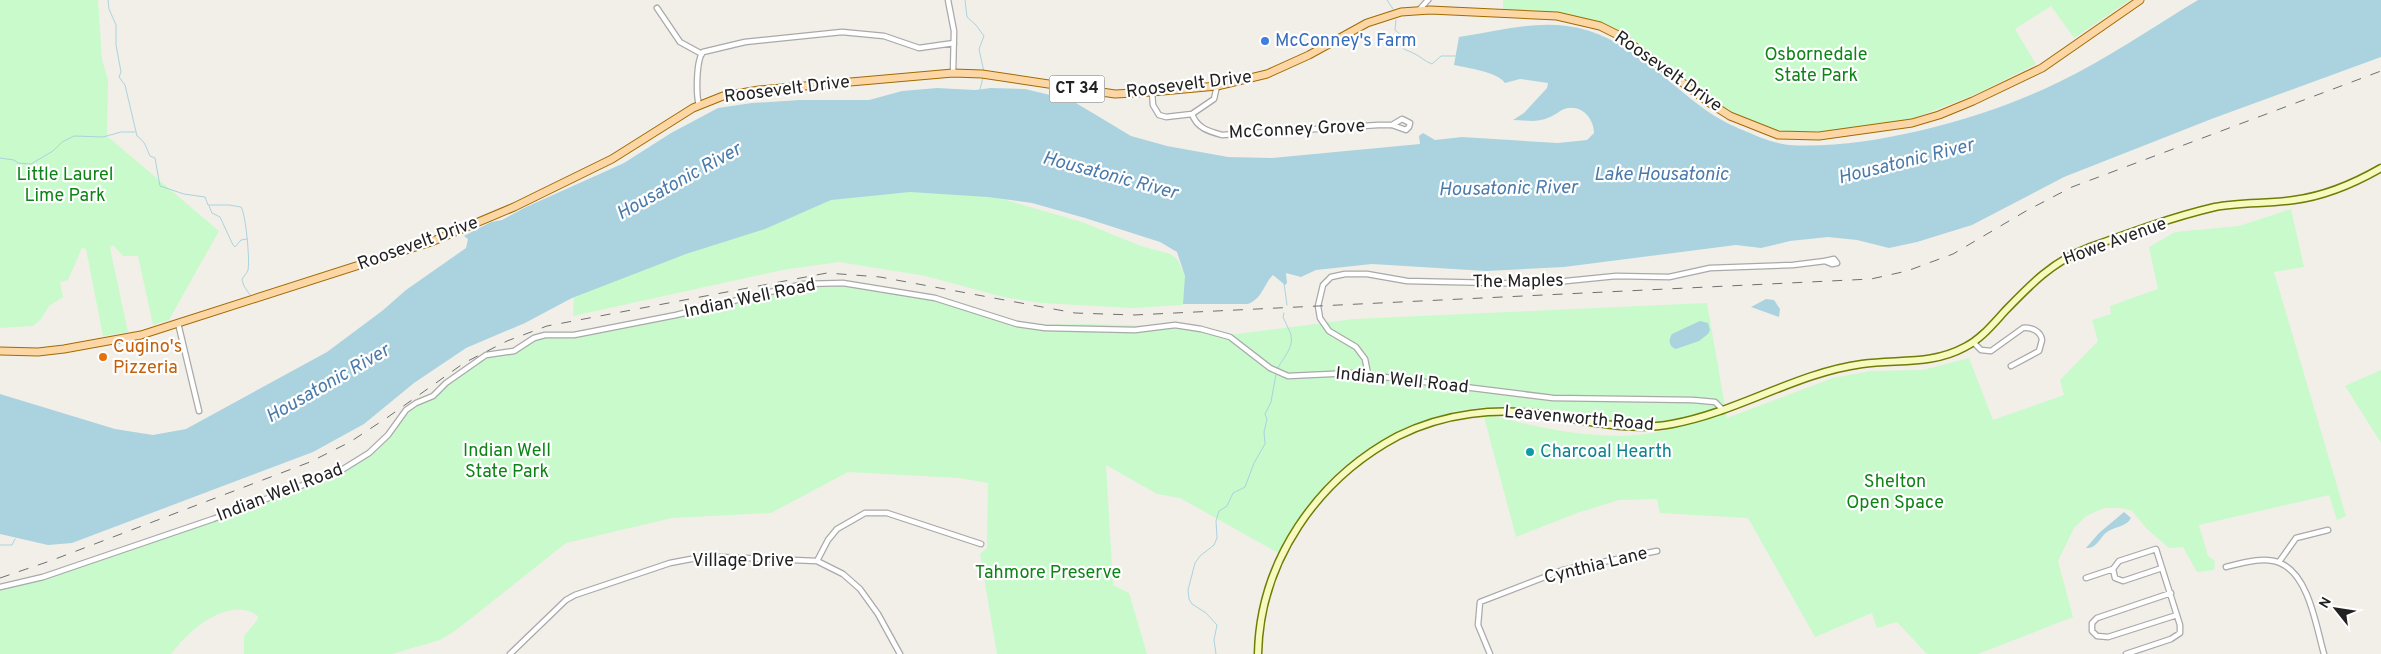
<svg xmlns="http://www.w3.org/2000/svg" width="2381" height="654" font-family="Overpass,sans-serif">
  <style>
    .park { fill: #c8facc }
    .water { fill: #aad3df }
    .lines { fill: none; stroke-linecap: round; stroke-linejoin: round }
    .stream { stroke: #aad3df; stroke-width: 1 }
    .minor-casing { stroke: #a9a9a9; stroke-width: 7 }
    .secondary-casing { stroke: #707d05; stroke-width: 9 }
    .primary-casing { stroke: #a06b00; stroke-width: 9 }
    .minor { stroke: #fff; stroke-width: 4.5 }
    .secondary { stroke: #f7fabf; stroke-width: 6 }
    .primary { stroke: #fcd6a4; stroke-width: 7 }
    .rail { stroke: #707070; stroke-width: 1; stroke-dasharray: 10 10; stroke-linecap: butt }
    .shop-dot { fill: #3f7fe0; stroke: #fff; stroke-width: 2 }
    .food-dot { fill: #e8710a; stroke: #fff; stroke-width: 2 }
    .culture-dot { fill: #0f9aa8; stroke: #fff; stroke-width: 2 }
    .labels { text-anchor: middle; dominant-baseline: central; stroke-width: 4.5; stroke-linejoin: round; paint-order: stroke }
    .shield { fill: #fff; stroke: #646464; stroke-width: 1 }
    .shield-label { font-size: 16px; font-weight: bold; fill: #222 }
    .shop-label { font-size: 18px; fill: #366cbe; stroke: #fff; text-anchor: start }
    .park-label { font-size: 18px; fill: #0c8416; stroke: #fff }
    .street-label { font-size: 18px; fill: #222; stroke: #fff }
    .food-label { font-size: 18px; fill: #c56008; stroke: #fff; text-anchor: start }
    .culture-label { font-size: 18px; fill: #0d838f; stroke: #fff; text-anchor: start }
    .water-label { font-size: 19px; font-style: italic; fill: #4a7aab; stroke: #fff }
  </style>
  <rect width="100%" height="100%" fill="#f2efe9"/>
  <path class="park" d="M0,0H98L102,59L108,80L107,136L219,231L169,320L153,325L138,256H123L113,245L110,248L128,332L103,336L86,249L82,248L68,280L60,282L63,297L49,306L41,319L33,326L0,328Z
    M1503,0H2130L2074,38L2051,6L2015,29L2036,64L1976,94L1912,119L1837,131H1783L1750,123L1727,112L1605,26L1589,19L1503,9Z
    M844,190L985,194L1082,222L1141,246L1170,254L1178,260L1187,281L1183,305L1131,308L1041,303L1003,297L926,276L839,262L782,270L573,316L574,294Z
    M2291,209L2304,267L2274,272L2346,516L2337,520L2329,495L2199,525L2208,556L2215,561L2214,570L2197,572L2183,547L2169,548L2147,529L2132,511L2122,508H2104L2086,516L2074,528L2058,561L2073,617L1978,654H1927L1897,622L1877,628L1872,613L1815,637L1748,518L1660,513L1657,499L1619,500L1577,513L1516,537L1483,413C1537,428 1611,445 1666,430H1652C1620,427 1588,425 1557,418C1543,415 1528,408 1513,407C1451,403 1386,431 1339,471C1314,493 1297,525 1280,554L1180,498L1157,494L1106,465L1113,585L1129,593L1147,654H997L980,554L987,548L988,483L959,478L848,472L771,513L672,518L566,543L455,631L440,640L392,654H244V636L258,619V616C253,613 248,610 243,610C215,607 187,633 171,654H0V584L46,575L70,567L348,467L383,440L401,419L439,387L476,361L555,333L585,332L708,308L802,283L826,281L907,293L963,304L1005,318L1034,325L1081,324L1172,326L1203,327L1229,335L1354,319L1707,303L1727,418L1833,378L1871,371L1923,370L1969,358L1993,420L2064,395L2060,380L2098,341L2092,320L2111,314L2110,306L2158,289L2149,247L2175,232L2239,226Z
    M2381,370V443L2345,386Z"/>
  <path class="water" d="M2198,0H2381V57L2214,118L2064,177L1972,225L1917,242L1889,248L1857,240L1828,237L1790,241L1761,248L1736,245L1564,267L1486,271L1372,264L1316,270L1301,277L1286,273L1287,283L1285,285L1273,275C1264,284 1262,299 1248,304H1183L1185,276L1177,252L1160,242L1085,218L1032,203L988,197L910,192L831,200L765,229L686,254L572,298L525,323L466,348L414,383L364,424L313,452L72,543L48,545L0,534V394L115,429L153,435L186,429L327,352L382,311L406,290L466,248L468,239L464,236L491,222L502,220L524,208L624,163L671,133L718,108L752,103L800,100H869L902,91L937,88L975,90L991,88L1025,89L1071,100L1131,136L1167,146L1228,157L1272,158L1420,144L1419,136L1423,133L1435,140L1462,137L1558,143L1587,140L1594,133C1594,117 1579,102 1562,110C1554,115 1550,118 1541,120C1532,122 1522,120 1513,120L1524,113L1547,88L1548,83L1520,79L1505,83C1498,72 1467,68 1454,65L1459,37C1494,32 1531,21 1567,26C1625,33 1665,82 1710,113C1722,121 1737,128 1750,133C1761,138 1777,144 1789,145C1871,150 1986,118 2059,82C2107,59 2153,27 2198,0Z
    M1766,299L1774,300L1780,309L1779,317L1751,307Z
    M1700,321L1708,323L1710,330L1708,334L1699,341L1676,349C1669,347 1668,340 1672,334Z
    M2124,512L2131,518C2126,527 2116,526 2107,532C2100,537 2097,549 2086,548L2099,533Z"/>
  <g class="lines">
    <path class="stream" d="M108,0L109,9L116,25V45L121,72L119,77L125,85L137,136C146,142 146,148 150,156L155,158L160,186L184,194L205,197L208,205H229L241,207C246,215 250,261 248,270C247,274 243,276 242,280L244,286L250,295
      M965,0L967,17L976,25L984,36L979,49L984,72
      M1387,0L1393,9
      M1396,20L1395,30L1401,35L1399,44C1403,50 1407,50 1413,53C1420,56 1424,61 1432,64L1441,56H1456
      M980,89L983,78
      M0,158L14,160L18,163L31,164L53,151L62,142L74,136L103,137L121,132H135
      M209,206L212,213L220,217L233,245L235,247L241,240L247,239
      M1284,283L1287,305
      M1277,370C1282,358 1296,347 1290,332C1288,327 1285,322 1283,317L1284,313
      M0,545H12L15,539
      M1216,654L1214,640L1217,625L1206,613L1192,604L1189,599L1188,590L1195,563L1200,556L1214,545L1217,538L1216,521L1219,511L1227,506L1233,493L1245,487L1254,463L1265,444L1264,432L1267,419L1265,414L1271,402L1276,374"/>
    <g class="minor-casing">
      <path id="minor" d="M948,0L954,31L953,73
        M657,8L680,42L702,54
        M1419,10L1428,0
        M1217,86L1214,99L1192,114C1197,128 1208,131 1222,135L1378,125H1392L1406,130L1409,127L1410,123L1402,119L1392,125
        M1152,92L1153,105L1159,115L1166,117L1192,114
        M699,105C696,95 696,60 703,52L745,42L842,32L884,36L919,48L954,43
        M178,323L199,411
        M1973,342L1981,350L1991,351L2023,328C2031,327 2041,331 2042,340L2039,351L2011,366
        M1368,374L1365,359L1356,347L1329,331L1320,318L1318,306L1323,285L1331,277L1345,274H1367L1407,281L1536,284L1616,276L1669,277L1710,268L1793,265L1825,261L1832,264L1837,263L1834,259L1825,261
        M2156,549L2162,568L2123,581L2115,578L2113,569L2119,561Z
        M817,561L828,540L837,529L865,513H887L981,544
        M2279,562L2296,538L2328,530
        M2226,567C2242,563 2264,556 2280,563C2309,575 2316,626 2324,654
        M2086,578L2113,569
        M0,587L43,577L213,519L340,471L369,453L388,435L406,410L416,403L433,396L446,383L486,355L514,351L534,338L545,335H574L676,315L803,284L843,283L935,298L1017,324L1045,328L1135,330L1175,325L1201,329L1230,337L1270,368L1288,376L1352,373L1553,398L1693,400L1715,402L1723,410
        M2171,593L2097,618L2092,623V631L2097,636L2108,637L2177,615
        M510,654L566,600L575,595L670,563L691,559L720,557L817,561L843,574L860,589L878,614L900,654
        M1490,654L1478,625L1480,602L1563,570L1657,551
        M2126,654L2171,639L2180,633V625L2162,568"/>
    </g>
    <g class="secondary-casing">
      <path id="secondary" d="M1258,654C1260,561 1317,479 1398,436C1444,413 1497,407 1547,415C1588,421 1631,432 1672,424C1738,412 1796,373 1862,364C1898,359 1932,365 1965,347C1981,339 1993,324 2005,311C2030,285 2053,261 2088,248C2129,233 2172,217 2215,207C2240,202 2268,204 2294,200C2324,196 2355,183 2381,168"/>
    </g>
    <g class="primary-casing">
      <path id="primary" d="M0,351L38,352L64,349L141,335L431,242L514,207L612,159L693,108L723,96L759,90L953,73L982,74L1115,94L1152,92L1217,86L1267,74L1309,55L1367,23L1401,12L1430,10L1557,16L1600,26L1622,37L1708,102L1730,116L1778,135L1819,136L1912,123L1939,115L1973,101L2042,68L2140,0"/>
    </g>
    <use href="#minor" class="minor"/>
    <use href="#secondary" class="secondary"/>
    <use href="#primary" class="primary"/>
    <path class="rail" d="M0,578L50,561L310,462L350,442L388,417L464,363L507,341L547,326L827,273L880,277L1075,313L1134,315L1871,279L1907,271L1953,254L2026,211L2072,187L2381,71"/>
  </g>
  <circle class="shop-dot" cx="1265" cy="41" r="5"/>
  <circle class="food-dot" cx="103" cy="357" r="5"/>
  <circle class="culture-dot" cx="1530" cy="452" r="5"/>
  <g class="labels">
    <rect class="shield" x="1049.5" y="75.5" width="55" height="27" rx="4"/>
    <g class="shield-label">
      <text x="1077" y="89">CT 34</text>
    </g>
    <g class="shop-label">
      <text x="1275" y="41">McConney's Farm</text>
    </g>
    <g class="park-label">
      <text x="1816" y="55">Osbornedale<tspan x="1816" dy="21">State Park</tspan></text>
      <text x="65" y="175">Little Laurel<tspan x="65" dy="21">Lime Park</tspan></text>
      <text x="507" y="451">Indian Well<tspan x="507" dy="21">State Park</tspan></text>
      <text x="1895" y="482">Shelton<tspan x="1895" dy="21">Open Space</tspan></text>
      <text x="1048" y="573">Tahmore Preserve</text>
    </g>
    <g class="street-label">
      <text transform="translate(1668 72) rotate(35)">Roosevelt Drive</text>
      <text transform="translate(1189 85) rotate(-7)">Roosevelt Drive</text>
      <text transform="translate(787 90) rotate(-7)">Roosevelt Drive</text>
      <text transform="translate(1297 130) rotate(-3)">McConney Grove</text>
      <text transform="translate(2115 242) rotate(-20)">Howe Avenue</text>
      <text transform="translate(418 244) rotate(-20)">Roosevelt Drive</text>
      <text transform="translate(1518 282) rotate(-1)">The Maples</text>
      <text transform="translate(750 299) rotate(-12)">Indian Well Road</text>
      <text transform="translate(1402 381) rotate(6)">Indian Well Road</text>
      <text transform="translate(1579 419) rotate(5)">Leavenworth Road</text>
      <text transform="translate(280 493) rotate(-21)">Indian Well Road</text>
      <text x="743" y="561">Village Drive</text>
      <text transform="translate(1596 566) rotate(-14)">Cynthia Lane</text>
    </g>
    <g class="food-label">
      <text x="113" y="347">Cugino's<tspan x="113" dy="21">Pizzeria</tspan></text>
    </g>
    <g class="culture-label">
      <text x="1540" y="452">Charcoal Hearth</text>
    </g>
    <g class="water-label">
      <text transform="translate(1906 162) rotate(-14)">Housatonic River</text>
      <text x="1661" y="175">Lake Housatonic</text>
      <text transform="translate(1110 176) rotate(15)">Housatonic River</text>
      <text transform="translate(679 182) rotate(-29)">Housatonic River</text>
      <text transform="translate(1508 189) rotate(-1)">Housatonic River</text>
      <text transform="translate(328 384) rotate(-30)">Housatonic River</text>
    </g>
  </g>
  <g transform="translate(2336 609) rotate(300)" stroke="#ffffff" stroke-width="4" paint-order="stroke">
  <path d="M0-4L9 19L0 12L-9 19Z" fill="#222222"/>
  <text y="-8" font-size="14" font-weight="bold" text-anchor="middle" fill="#222222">N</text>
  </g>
</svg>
